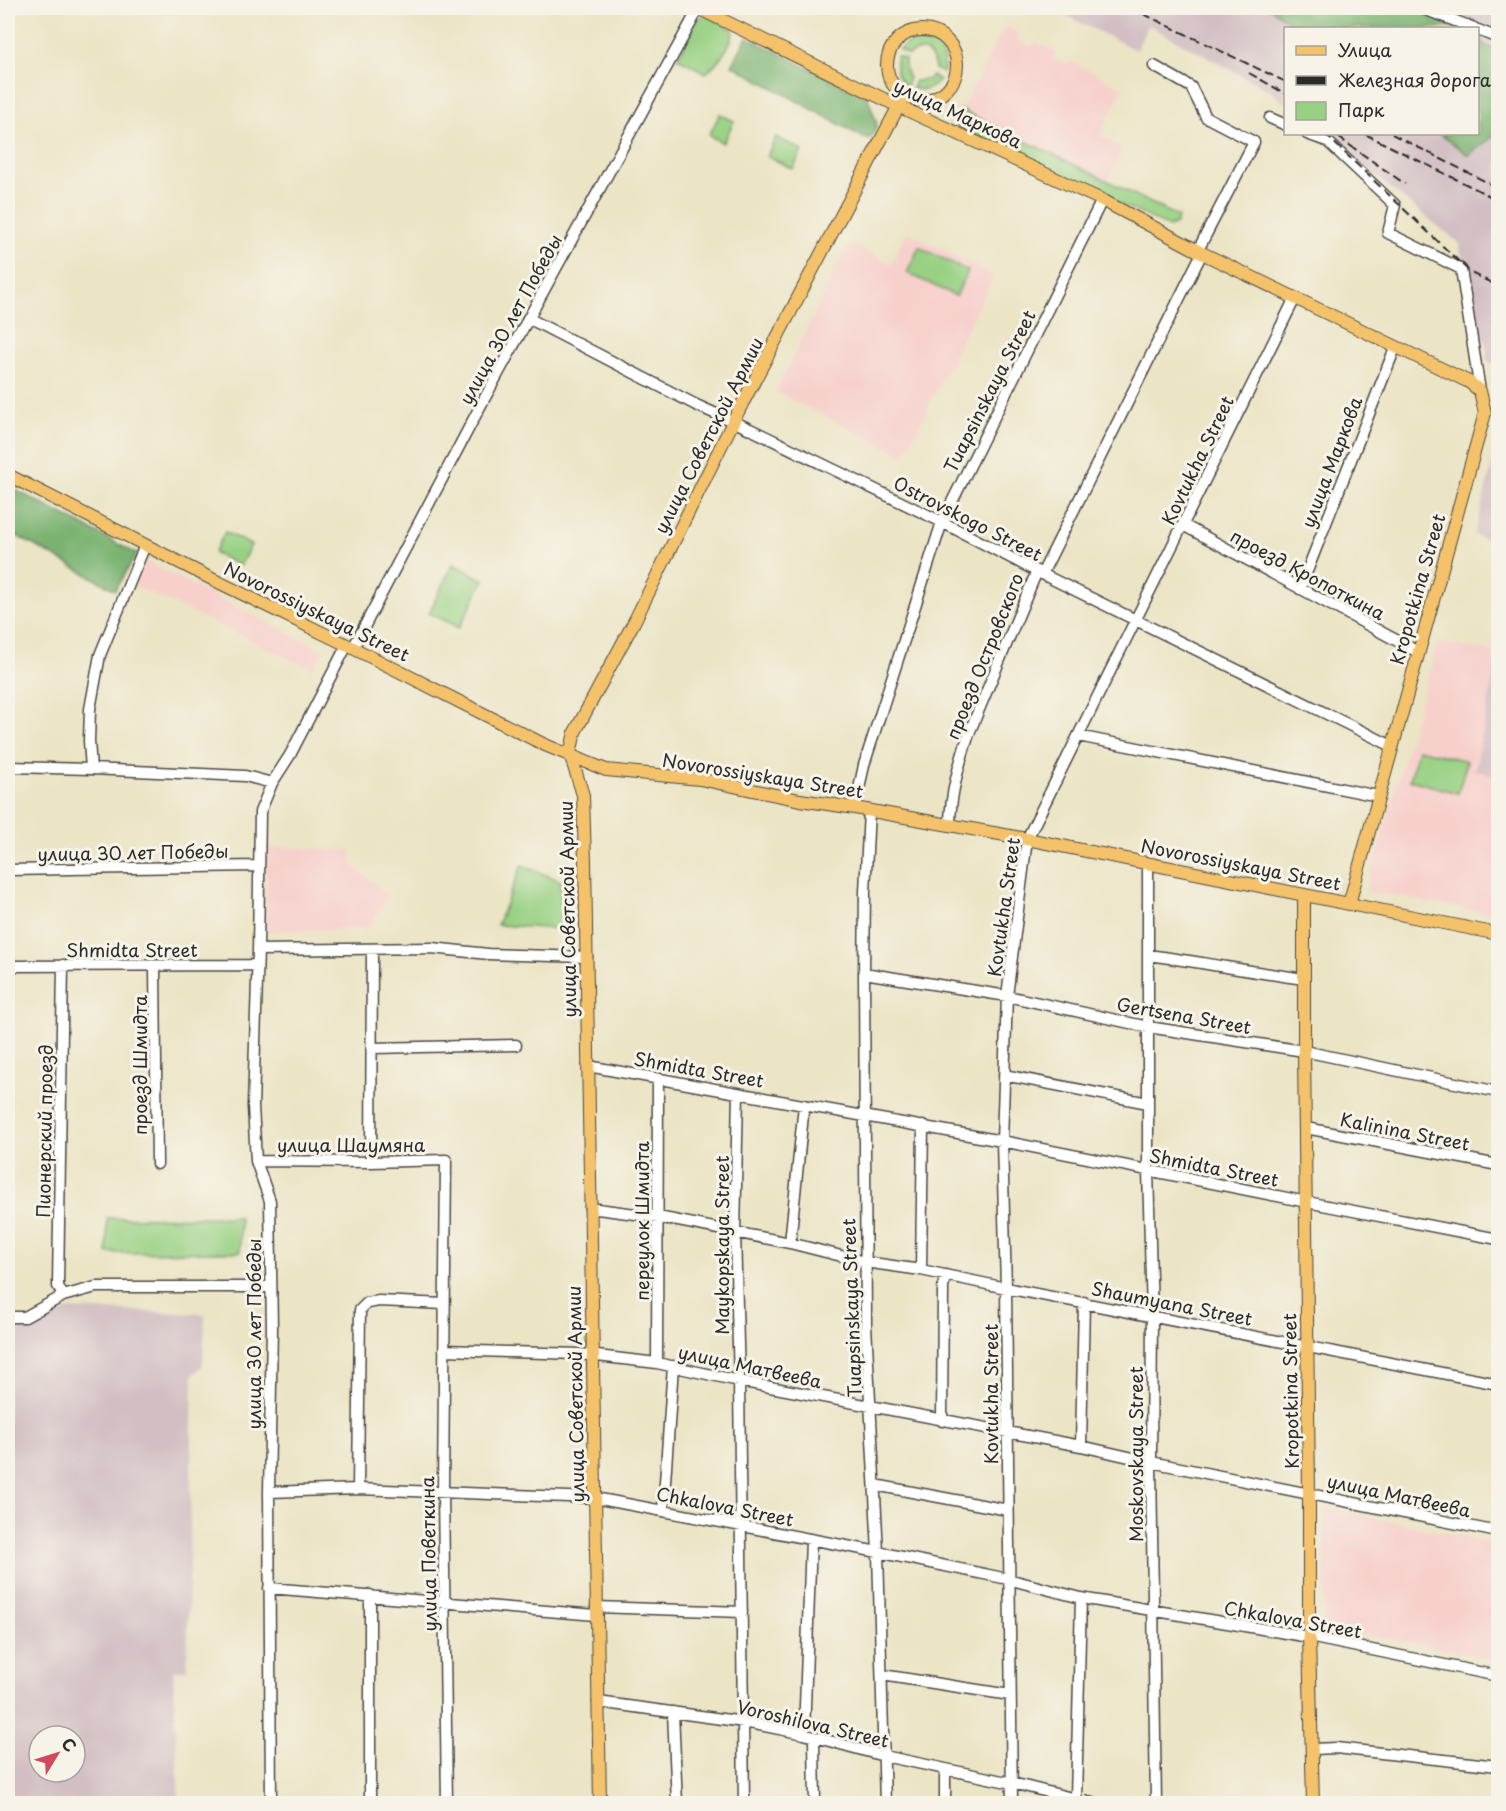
<svg xmlns="http://www.w3.org/2000/svg" width="1506" height="1811" font-family="'Playpen Sans',sans-serif">
  <style>
    .built { fill: #f7d0cc }
    .industrial { fill: #d2bec3; fill-rule: evenodd }
    .green { fill: #98d183; stroke: #627e57; stroke-width: 1.5 }
    .forest { fill: #7ab371; stroke: #526f4e; stroke-width: 1.5 }
    .lines { fill: none; stroke-linecap: round; stroke-linejoin: round }
    .minor-casing { stroke: #484742; stroke-width: 13 }
    .major-casing { stroke: #484742; stroke-width: 14 }
    .minor { stroke: #fff; stroke-width: 10 }
    .major { stroke: #f4c26a; stroke-width: 12 }
    .rail { stroke: #2b2b2b; stroke-width: 2; stroke-dasharray: 9 4.5; stroke-linecap: butt }
    .labels { text-anchor: middle; dominant-baseline: central; stroke-width: 6; stroke-linejoin: round; paint-order: stroke }
    .street-label { font-size: 18px; fill: #2b2b2b; stroke: #f7f3e8 }
  </style>
  <rect width="100%" height="100%" fill="#f7f3e8"/>
  <filter id="ink" filterUnits="userSpaceOnUse"><feTurbulence type="fractalNoise" baseFrequency=".0167" numOctaves="2"/><feDisplacementMap in="SourceGraphic" scale="12" xChannelSelector="R" yChannelSelector="G"/><feConvolveMatrix kernelMatrix="1 2 1 2 8 2 1 2 1" color-interpolation-filters="sRGB"/></filter>
  <filter id="wash" filterUnits="userSpaceOnUse"><feTurbulence type="fractalNoise" baseFrequency=".008" numOctaves="4" result="noise"/><feDisplacementMap in="SourceGraphic" scale="24" xChannelSelector="R" yChannelSelector="G"/><feGaussianBlur stdDeviation="1.35" result="paint"/><feColorMatrix in="noise" values="0 0 0 0 0 0 0 0 0 0 0 0 0 0 0 0 0 1.4 0 .05"/><feComposite in="paint" operator="in"/></filter>
  <g filter="url(#wash)">
    <rect width="100%" height="100%" fill="#ebe4c5"/>
    <path class="built" d="M1005,26L1019,34L1017,39L1032,47L1035,41L1056,52L1053,58L1068,65L1070,61L1123,88L1099,135L1123,148L1108,181L961,110Z
      M907,232L994,275L904,456L776,392L849,243L891,264Z
      M145,561L324,651L313,669L133,585Z
      M1438,642L1498,653L1475,771L1498,776V915L1366,891Z
      M266,847L350,850L351,864L388,895L369,928L266,931Z
      M1324,1507L1498,1544V1660L1324,1626Z"/>
    <path class="industrial" d="M1051,8H1498V366L1486,360L1487,351L1464,269L1459,243L1323,134H1478V28H1286L1285,103L1270,91L1148,25L1136,50Z
      M1498,443V543L1474,535Z
      M1498,653V776L1475,771Z
      M72,1309L205,1314L203,1365L193,1375L187,1670L173,1671L179,1803L8,1804V1321L32,1324ZM39,1736H75V1772H39Z"/>
    <path class="green" d="M706,15L733,29C733,46 718,62 706,73L678,58L699,18Z
      M918,40C938,42 948,53 943,73L935,69C933,52 924,46 908,55L899,50L909,42Z
      M897,56L905,59C904,67 905,72 909,78L906,87C896,77 894,69 897,56Z
      M932,76L940,80C931,89 924,92 912,88L915,81L927,80Z
      M961,110L1108,181L1178,217L1176,224L1169,227L957,127L955,122Z
      M720,114L734,121L723,143L709,135Z
      M776,137L802,150L793,169L767,156Z
      M919,247L968,271L956,296L907,273Z
      M225,532L251,545L240,566L214,553Z
      M453,564L484,580L459,628L429,613Z
      M1418,749L1467,761L1458,793L1410,780Z
      M522,865L561,881L562,929L497,925Z
      M240,1217V1252L107,1253V1218Z"/>
    <path class="forest" d="M1270,8H1407L1460,28H1298Z
      M1478,35L1485,46L1498,49V133L1468,155L1440,134H1478Z
      M747,37L868,98L877,124L871,138H864L732,65Z
      M8,486L137,554L115,590L8,531Z"/>
  </g>
  <g filter="url(#ink)">
    <g class="lines">
      <g class="minor-casing">
        <path id="minor" d="M1421,8L1474,28
          M1478,30L1498,38
          M1154,66L1191,87L1206,117L1254,142L1198,250
          M1270,118L1286,125
          M1307,134L1327,141L1395,205L1388,233L1461,269L1480,391
          M528,318L696,405L750,429L942,522L1042,574L1392,746
          M1183,525L1418,652
          M1042,574L1202,253
          M1300,589L1395,348
          M353,648L482,403L699,8
          M1078,736L1378,796
          M8,767L91,769L245,776L272,783
          M91,769L89,741L90,709L100,655L145,545
          M855,808L864,765L942,522L1102,200
          M869,811L865,892L864,973L866,1325L878,1552L885,1804
          M950,825C950,794 960,761 970,731L1037,571
          M1148,864V1170L1152,1315L1151,1462L1156,1804
          M8,870L258,866
          M258,950L432,948L488,954L587,957
          M1148,955C1200,962 1252,972 1304,979
          M8,966L256,965
          M155,966L157,1164
          M864,973L1007,996L1148,1027L1304,1051L1498,1092
          M372,1048L516,1045
          M588,1066L1002,1141L1307,1202L1498,1239
          M1004,1075L1148,1103
          M738,1093L735,1233L739,1381L744,1804
          M1306,1128L1498,1165
          M256,1161L371,1162L446,1160L443,1492L447,1804
          M371,1162L372,949
          M590,1208L658,1217L790,1243L865,1262L921,1270L1006,1288L1498,1384
          M790,1243L804,1105
          M921,1270L923,1126
          M63,1296L58,1286L63,965
          M8,1317H25L63,1296L96,1287H271
          M444,1350L580,1354L657,1363L739,1381L1081,1446L1151,1462L1498,1532
          M657,1363L658,1079
          M942,1421L943,1288L945,1275
          M1081,1446L1084,1302
          M875,1485L1008,1510
          M358,1489L360,1310L367,1303L379,1301L444,1304
          M269,1492L358,1489L595,1498L878,1552L1008,1579L1081,1598L1309,1637L1498,1676
          M663,1511L673,1366
          M269,1588L596,1615
          M370,1595V1804
          M596,1607L742,1612
          M882,1675L1010,1695
          M598,1702L744,1722L804,1734L884,1756L1012,1783L1096,1804
          M673,1712L677,1804
          M804,1734L811,1540
          M814,1738L815,1804
          M1313,1749L1336,1748L1498,1766
          M945,1769V1804
          M1076,1799L1081,1598
          M271,1804L269,1492L272,1328L270,1201L256,1161L253,1106L258,950L260,812L272,783L290,755L347,645
          M1012,1804L1006,1288L1002,1141L1007,996L1027,839L1295,298"/>
      </g>
      <g class="major-casing">
        <path id="major" d="M698,8L898,106L1102,200L1202,253L1469,382L1480,391L1485,413L1349,904
          M887 65a35 35 0 1 1 70 0a35 35 0 1 1-70 0Z
          M8,475L210,578L347,645L545,745L606,770L700,779L800,800L855,808L1027,839L1498,934
          M1304,896V1051L1309,1493V1637L1313,1804
          M600,1804L585,862L583,795L570,754L575,732L634,622L739,410L904,96"/>
      </g>
      <use href="#minor" class="minor"/>
      <use href="#major" class="major"/>
      <path class="rail" d="M1131,8L1286,82
        M1249,73L1286,94
        M1325,134L1471,273L1498,286
        M1365,134L1498,200
        M1392,134L1498,188
        M1338,137L1405,184"/>
    </g>
  </g>
  <g class="labels">
    <g class="street-label">
      <text transform="translate(958 113) rotate(25)">улица Маркова</text>
      <text transform="translate(510 319) rotate(-61)">улица 30 лет Победы</text>
      <text transform="translate(989 391) rotate(-63)">Tuapsinskaya Street</text>
      <text transform="translate(708 435) rotate(-63)">улица Советской Армии</text>
      <text transform="translate(1197 460) rotate(-64)">Kovtukha Street</text>
      <text transform="translate(1331 462) rotate(-69)">улица Маркова</text>
      <text transform="translate(968 518) rotate(27)">Ostrovskogo Street</text>
      <text transform="translate(1308 574) rotate(28)">проезд Кропоткина</text>
      <text transform="translate(1417 589) rotate(-74)">Kropotkina Street</text>
      <text transform="translate(317 611) rotate(26)">Novorossiyskaya Street</text>
      <text transform="translate(984 656) rotate(-68)">проезд Островского</text>
      <text transform="translate(763 775) rotate(9)">Novorossiyskaya Street</text>
      <text transform="translate(133 852) rotate(-1)">улица 30 лет Победы</text>
      <text transform="translate(1241 864) rotate(11)">Novorossiyskaya Street</text>
      <text transform="translate(1003 907) rotate(-82)">Kovtukha Street</text>
      <text transform="translate(567 909) rotate(-91)">улица Советской Армии</text>
      <text x="132" y="949">Shmidta Street</text>
      <text transform="translate(1184 1015) rotate(10)">Gertsena Street</text>
      <text transform="translate(139 1065) rotate(-90)">проезд Шмидта</text>
      <text transform="translate(699 1069) rotate(10)">Shmidta Street</text>
      <text transform="translate(44 1131) rotate(-89)">Пионерский проезд</text>
      <text transform="translate(1405 1131) rotate(11)">Kalinina Street</text>
      <text x="351" y="1144">улица Шаумяна</text>
      <text transform="translate(1214 1167) rotate(11)">Shmidta Street</text>
      <text transform="translate(641 1221) rotate(-90)">переулок Шмидта</text>
      <text transform="translate(721 1245) rotate(-90)">Maykopskaya Street</text>
      <text transform="translate(1172 1303) rotate(11)">Shaumyana Street</text>
      <text transform="translate(851 1308) rotate(-92)">Tuapsinskaya Street</text>
      <text transform="translate(253 1334) rotate(-90)">улица 30 лет Победы</text>
      <text transform="translate(750 1366) rotate(12)">улица Матвеева</text>
      <text transform="translate(1290 1391) rotate(-91)">Kropotkina Street</text>
      <text transform="translate(575 1394) rotate(-91)">улица Советской Армии</text>
      <text transform="translate(990 1394) rotate(-90)">Kovtukha Street</text>
      <text transform="translate(1135 1454) rotate(-90)">Moskovskaya Street</text>
      <text transform="translate(1399 1495) rotate(12)">улица Матвеева</text>
      <text transform="translate(725 1506) rotate(11)">Chkalova Street</text>
      <text transform="translate(428 1554) rotate(-91)">улица Поветкина</text>
      <text transform="translate(1293 1619) rotate(10)">Chkalova Street</text>
      <text transform="translate(813 1723) rotate(13)">Voroshilova Street</text>
    </g>
  </g>
  <rect width="1506" height="1811" fill="none" stroke="#f7f3e8" stroke-width="30"/>
  <rect x="1284" y="27" width="195" height="108" fill="#f7f3e8" stroke="#a5a39c" stroke-width="1.5"/>
  <rect x="1296" y="46" width="30" height="9" fill="#f4c26a" stroke="#a5a39c" stroke-width="1.5"/>
  <text x="1338" y="57" font-size="18" fill="#2b2b2b">Улица</text>
  <rect x="1296" y="76" width="30" height="9" fill="#2b2b2b" stroke="#a5a39c" stroke-width="1.5"/>
  <text x="1338" y="87" font-size="18" fill="#2b2b2b">Железная дорога</text>
  <rect x="1296" y="102" width="30" height="18" fill="#98d183" stroke="#a5a39c" stroke-width="1.5"/>
  <text x="1338" y="117" font-size="18" fill="#2b2b2b">Парк</text>
  <g transform="translate(57 1754) rotate(52)"><circle r="28" fill="#f7f3e8" stroke="#a5a39c" stroke-width="1.5"/>
  <path d="M0-4.5L10 22L0 15L-10 22Z" fill="#d1495b"/>
  <text y="-9" font-size="16" font-weight="bold" text-anchor="middle" fill="#2b2b2b">С</text>
  </g>
</svg>
